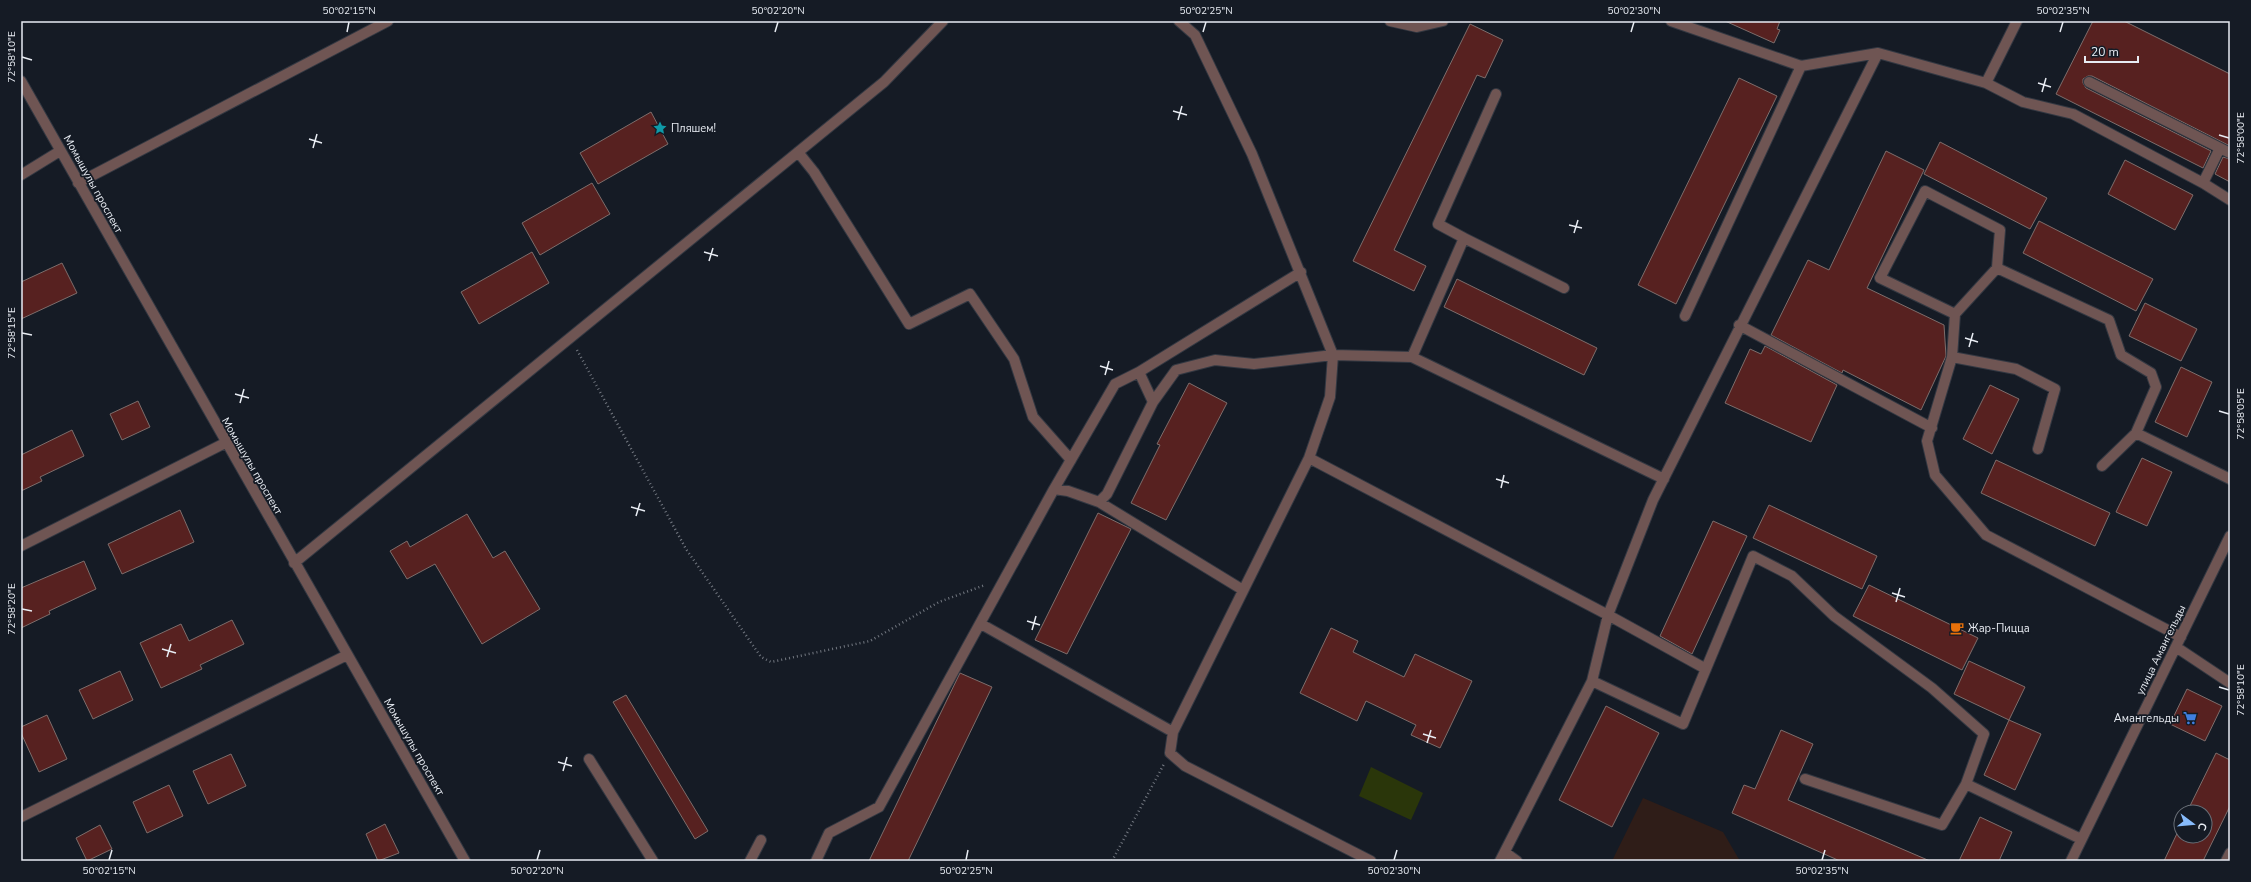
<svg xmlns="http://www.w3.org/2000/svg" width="2251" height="882" font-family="'Nunito Sans',sans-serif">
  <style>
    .industrial { fill: #2f1d18 }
    .green { fill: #2a360a }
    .building { fill: #572120; stroke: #7d6d6b }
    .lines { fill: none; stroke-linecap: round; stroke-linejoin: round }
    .minor-casing { stroke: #333842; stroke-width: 12 }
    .path { stroke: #737881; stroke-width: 2.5; stroke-dasharray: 1 3; stroke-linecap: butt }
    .minor { stroke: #6f5553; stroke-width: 10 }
    .ticks { fill: none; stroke: #e8ecf3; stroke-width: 1.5 }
    .labels { text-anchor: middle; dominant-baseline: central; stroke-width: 3.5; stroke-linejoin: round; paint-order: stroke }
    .poi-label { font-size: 11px; fill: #e8ecf3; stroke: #151b25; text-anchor: start }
    .street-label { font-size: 11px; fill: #e8ecf3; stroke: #151b25 }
    .neatline { fill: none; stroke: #e8ecf3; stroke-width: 1.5 }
    .ticks-label { font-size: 10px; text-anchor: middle; fill: #e8ecf3 }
  </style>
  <rect width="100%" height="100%" fill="#151b25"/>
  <path class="industrial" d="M1643,798L1723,832L1740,861H1612Z"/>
  <path class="green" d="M1371,767L1423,793L1411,820L1359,796Z"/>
  <path class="building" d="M1725,21H1780L1777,29L1780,30L1774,43Z
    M2093,21H2124L2230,74V146L2092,76H2088L2083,79V83L2086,88L2211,151L2203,168L2056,94Z
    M1470,24L1503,40L1485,78L1477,75L1394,250L1426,266L1414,291L1353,261Z
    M1739,78L1777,96L1676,304L1638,285Z
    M651,112L668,144L598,184L580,153Z
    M1940,142L2047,198L2030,229L1924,174Z
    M1886,151L1924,170L1867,288L1944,325L1946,356L1921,410L1843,370L1842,373L1771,335L1808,260L1829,270Z
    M2223,157L2230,159V182L2215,174Z
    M2125,160L2193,195L2175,230L2108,194Z
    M592,183L610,214L540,255L522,223Z
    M2039,221L2153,279L2136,311L2023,253Z
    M532,252L549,283L479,324L461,292Z
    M62,263L77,293L21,319V282Z
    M1457,279L1597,348L1584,375L1444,307Z
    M2145,303L2197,329L2181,361L2129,336Z
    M1765,346L1837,385L1811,442L1725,403L1750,349L1761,354Z
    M2181,367L2212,382L2187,437L2155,422Z
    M1189,383L1227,403L1166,520L1131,503L1160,445L1157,444Z
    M1990,385L2019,399L1992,454L1963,439Z
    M138,401L150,427L122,440L110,414Z
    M72,430L84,456L40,477L42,481L21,491V455Z
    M2142,458L2172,472L2147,526L2116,512Z
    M1996,460L2110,513L2095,546L1981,493Z
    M1769,505L1877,556L1862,589L1753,538Z
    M180,510L194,542L122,574L108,544Z
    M1098,513L1131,529L1067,654L1035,640Z
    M467,514L493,558L505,551L540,609L482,644L435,564L407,579L390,551L407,541L410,547Z
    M1713,521L1747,536L1692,654L1660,636Z
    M84,561L96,589L49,611L50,614L21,628V588Z
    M1869,585L1978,638L1962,670L1853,616Z
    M232,620L244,644L200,665L202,669L161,688L140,643L181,624L189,641Z
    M1331,628L1358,641L1353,652L1404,677L1415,654L1472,681L1440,748L1411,735L1416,725L1366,701L1357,721L1300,693Z
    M1969,661L2025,687L2009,720L1954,694Z
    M120,671L133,700L93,719L79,690Z
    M960,673L992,687L908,861H869Z
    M2187,689L2222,706L2205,741L2170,724Z
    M626,695L708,831L695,839L613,702Z
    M1606,706L1659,733L1612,827L1559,800Z
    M47,715L67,759L39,772L21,733V727Z
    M2009,720L2041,734L2015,790L1984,775Z
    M1781,730L1813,744L1788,800L1930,861H1840L1732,813L1744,785L1755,789Z
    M2216,753L2230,760V806L2203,861H2164L2181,825V836H2205V812H2187Z
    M231,754L246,786L208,804L193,771Z
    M169,785L183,816L147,833L133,802Z
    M1980,817L2012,832L1999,861H1959Z
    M385,824L399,853L378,861L366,834Z
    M100,825L112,849L87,861L76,838Z"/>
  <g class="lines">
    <g class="minor-casing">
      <path id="minor" d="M1179,21L1195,35L1252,154L1333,355L1330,397L1309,458L1173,732L1170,753L1185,766L1371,861
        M1390,21L1417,27L1443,21
        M1671,21L1801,66
        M2017,21L1986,83L2023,102L2073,114L2203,183L2230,200
        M21,81L465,861
        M2089,82L2230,153
        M798,152L814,172L909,324L970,294L1014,359L1033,417L1071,460
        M21,175L60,151
        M78,183L388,21
        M2203,183L2220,148
        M1925,191L2000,230L1997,268L1955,314L1880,278Z
        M1464,238L1438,224L1496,94
        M1997,268L2109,320L2121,355L2151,373L2156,387L2136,433L2230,479
        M1564,288L1464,238L1412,357L1664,479
        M1955,314L1952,357L2016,369L2055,389L2038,449
        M1685,316L1801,66L1878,53
        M1739,325L1932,428
        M1952,357L1927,441L1935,475L1986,535L2181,637
        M1153,402L1176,370L1215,360L1254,364L1333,355L1412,357
        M1309,458L1608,615L1706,669
        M2102,466L2136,433
        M1054,489L1115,384L1139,372
        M1099,502L1243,590
        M21,546L225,443
        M294,563L884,82L943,21
        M981,624L1173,732
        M2176,647L2230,683
        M1592,681L1683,724L1753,556L1792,576L1834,616L1932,688L1984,734L1966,784L2081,839
        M589,759L653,861
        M1805,779L1942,825L1966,784
        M21,817L347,655
        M1506,853L1517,861
        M750,861L761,840
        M816,861L829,833L879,807L1054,489L1068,491L1099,502L1107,494L1153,402L1139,372L1301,272
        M1500,861L1592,681L1608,615L1653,500L1878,53L1986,83
        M2071,861L2230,536
        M2226,861L2230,853"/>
    </g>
    <path class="path" d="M577,350L686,549L761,657L771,662L870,641L939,602L985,585
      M1112,861L1164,764"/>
    <use href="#minor" class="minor"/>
  </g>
  <path class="ticks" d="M347,32L349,22M775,32L778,22M1203,32L1206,22M1631,32L1634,22M2060,32L2063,22M22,57L32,60M2038,83L2051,87M2042,92L2046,78M1173,111L1187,115M1178,120L1182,106M2219,135L2229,138M309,139L322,143M313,148L317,134M1569,225L1582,228M1574,233L1578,220M704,252L718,256M709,261L713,248M22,333L32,335M1965,338L1978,342M1969,347L1973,333M1100,366L1113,370M1105,375L1109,361M235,394L249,398M240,403L244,389M2219,411L2229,414M1496,479L1509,483M1501,488L1504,475M631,507L645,511M636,516L640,503M1892,593L1905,597M1896,602L1900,588M22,609L32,611M1027,621L1040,625M1032,630L1036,616M162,649L176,653M167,657L171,644M2219,687L2229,690M1423,734L1436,738M1427,743L1431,730M558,762L572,766M563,771L567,757M109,860L112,850M537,860L540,850M966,860L968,850M1394,860L1397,850M1822,860L1825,850"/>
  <defs>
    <g id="sight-bare" transform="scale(1.08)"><path d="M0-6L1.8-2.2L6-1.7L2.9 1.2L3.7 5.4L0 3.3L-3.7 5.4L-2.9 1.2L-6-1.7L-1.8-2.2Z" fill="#0f9aa8" stroke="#151b25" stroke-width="2.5" paint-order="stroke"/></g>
    <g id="cafe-bare" transform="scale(1.08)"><path d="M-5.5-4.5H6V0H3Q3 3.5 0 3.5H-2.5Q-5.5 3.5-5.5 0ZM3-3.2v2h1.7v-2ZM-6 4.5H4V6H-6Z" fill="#e8710a" stroke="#151b25" stroke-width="2.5" paint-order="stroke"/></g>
    <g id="supermarket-bare" transform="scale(1.08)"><path d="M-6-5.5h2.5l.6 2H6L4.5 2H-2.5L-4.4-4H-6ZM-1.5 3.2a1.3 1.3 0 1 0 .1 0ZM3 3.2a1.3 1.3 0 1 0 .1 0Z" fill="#3f7fe0" stroke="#151b25" stroke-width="2.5" paint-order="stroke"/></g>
  </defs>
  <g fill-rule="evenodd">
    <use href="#sight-bare" x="660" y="128"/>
    <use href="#cafe-bare" x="1957" y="628"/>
    <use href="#supermarket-bare" x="2190" y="718"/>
  </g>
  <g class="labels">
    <g class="poi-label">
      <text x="671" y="128">Пляшем!</text>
      <text x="1968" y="628">Жар-Пицца</text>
      <text x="2179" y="718" text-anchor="end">Амангельды</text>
    </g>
    <g class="street-label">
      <text transform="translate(93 184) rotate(61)">Момышулы проспект</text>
      <text transform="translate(252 466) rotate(60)">Момышулы проспект</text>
      <text transform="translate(2161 650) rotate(-64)">улица Амангельды</text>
      <text transform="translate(414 747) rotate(60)">Момышулы проспект</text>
    </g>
  </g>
  <rect width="2251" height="882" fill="none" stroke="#151b25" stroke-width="44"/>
  <g transform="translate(2193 824) rotate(106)"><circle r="19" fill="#151b25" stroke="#696f77"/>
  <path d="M0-3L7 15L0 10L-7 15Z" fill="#87bbfb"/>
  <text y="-6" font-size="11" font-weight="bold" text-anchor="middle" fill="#e8ecf3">С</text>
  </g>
  <path d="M2085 56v6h53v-6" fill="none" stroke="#e8ecf3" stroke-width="2"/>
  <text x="2091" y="56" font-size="12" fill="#e8ecf3" stroke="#151b25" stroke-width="3" paint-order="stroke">20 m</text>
  <rect x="22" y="22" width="2207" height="838" class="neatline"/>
  <g class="ticks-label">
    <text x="349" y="14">50°02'15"N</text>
    <text x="778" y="14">50°02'20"N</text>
    <text x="1206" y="14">50°02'25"N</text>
    <text x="1634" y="14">50°02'30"N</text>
    <text x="2063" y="14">50°02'35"N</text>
    <text transform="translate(11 57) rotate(-90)" y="4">72°58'10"E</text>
    <text transform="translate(2240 138) rotate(-90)" y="4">72°58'00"E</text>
    <text transform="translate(11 333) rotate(-90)" y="4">72°58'15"E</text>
    <text transform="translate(2240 414) rotate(-90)" y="4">72°58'05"E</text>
    <text transform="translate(11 609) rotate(-90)" y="4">72°58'20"E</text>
    <text transform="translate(2240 690) rotate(-90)" y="4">72°58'10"E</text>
    <text x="109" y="874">50°02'15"N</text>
    <text x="537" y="874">50°02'20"N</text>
    <text x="966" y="874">50°02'25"N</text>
    <text x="1394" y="874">50°02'30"N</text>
    <text x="1822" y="874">50°02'35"N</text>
  </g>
</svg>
